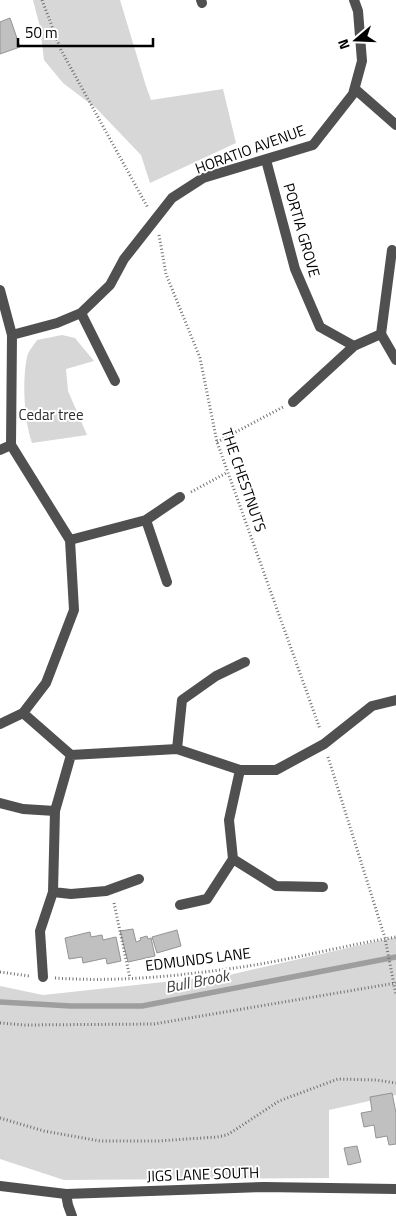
<svg xmlns="http://www.w3.org/2000/svg" width="396" height="1216" font-family="'Titillium Web',sans-serif">
  <style>
    .green { fill: #d7d7d7 }
    .lines { fill: none; stroke-linecap: round; stroke-linejoin: round }
    .stream { stroke: #9e9e9e; stroke-width: 5.5 }
    .building { fill: #c0c0c0; stroke: #949494 }
    .path { stroke: #727272; stroke-width: 3; stroke-dasharray: 1 2.5; stroke-linecap: butt }
    .service { stroke: #505050; stroke-width: 10 }
    .minor { stroke: #505050; stroke-width: 10 }
    .tertiary { stroke: #505050; stroke-width: 10 }
    .labels { text-anchor: middle; dominant-baseline: central; stroke-width: 4; stroke-linejoin: round; paint-order: stroke }
    .street-label { font-size: 15px; fill: #000; stroke: #fff }
    .park-label { font-size: 15px; fill: #2e2e2e; stroke: #fff }
    .water-label { font-size: 16px; font-style: italic; fill: #3f3f3f; stroke: #fff }
  </style>
  <rect width="100%" height="100%" fill="#fff"/>
  <path class="green" d="M33,0H120L146,86L151,100L223,89L236,143L150,183L141,155L96,108L63,83L44,60L40,27Z
    M62,335L75,338L94,361L66,369L68,391L87,435L32,443C24,420 22,380 27,357C28,351 34,345 37,340Z
    M396,937V1095L329,1110V1178L64,1180L0,1159V986L43,995L229,975Z"/>
  <g class="lines">
    <path class="stream" d="M0,1002L71,1006H142L396,957"/>
  </g>
  <path class="building" d="M10,18L20,47L0,54V22Z
    M133,929L136,942L141,940L140,938L147,936L148,939L151,938L155,956L128,962L120,931Z
    M177,930L181,946L157,953L152,937Z
    M90,932L91,937L102,935L103,940L116,937L121,961L107,964L106,958L83,963L82,957L69,959L65,938Z
    M392,1093L396,1113V1144L389,1145L387,1136L376,1138L374,1125L364,1127L361,1113L372,1111L370,1097Z
    M357,1146L361,1162L348,1165L344,1148Z"/>
  <g class="lines">
    <path class="path" d="M42,0L61,50L148,208
      M159,235L166,274L200,358L217,442L320,729
      M217,442L283,407
      M191,492L228,472
      M328,757L385,938L396,995
      M114,903L130,978
      M0,972L29,976
      M55,978C112,982 170,977 227,969C284,962 340,946 396,937
      M0,1023L25,1025L154,1024L396,983
      M0,1118L44,1131L100,1141H158L217,1137L227,1135L235,1130L279,1101L338,1079L376,1080L396,1083"/>
    <path class="service" d="M355,89L396,125
      M381,334L396,360"/>
    <path class="minor" d="M201,0L202,3
      M266,160L295,269L320,327L354,346L381,334L392,250
      M0,290L12,335L11,445L70,540L74,610L46,683L23,713L0,724
      M81,313L115,381
      M12,335L57,323L81,313L110,285L124,259L172,198L203,178L313,145L353,94L362,61L358,11L354,0
      M293,402L354,346
      M0,450L11,445
      M146,520L167,582
      M70,540L146,520L180,497
      M23,713L71,755L177,749L240,770H276L324,744L372,706L396,700
      M177,749L182,700L216,676L245,662
      M240,770L229,820L233,859L276,886L323,887
      M0,803L23,809L55,811
      M53,892L71,894L106,891L139,879
      M180,905L207,899L233,859
      M43,977L40,931L53,892L55,811L71,755
      M66,1194L68,1205L72,1216"/>
    <path class="tertiary" d="M0,1186L66,1194L264,1187L396,1189"/>
  </g>
  <g class="labels">
    <g class="street-label">
      <text transform="translate(250 149) rotate(-20)">HORATIO AVENUE</text>
      <text transform="translate(302 230) rotate(74)">PORTIA GROVE</text>
      <text transform="translate(244 480) rotate(71)">THE CHESTNUTS</text>
      <text transform="translate(198 959) rotate(-7)">EDMUNDS LANE</text>
      <text transform="translate(203 1174) rotate(-2)">JIGS LANE SOUTH</text>
    </g>
    <g class="park-label">
      <text x="51" y="414">Cedar tree</text>
    </g>
    <g class="water-label">
      <text transform="translate(197 981) rotate(-11)">Bull Brook</text>
    </g>
  </g>
  <g transform="translate(356 40) rotate(251)" stroke="#ffffff" stroke-width="4" paint-order="stroke">
  <path d="M0-4L9 19L0 12L-9 19Z" fill="#000000"/>
  <text y="-8" font-size="14" font-weight="bold" text-anchor="middle" fill="#000000">N</text>
  </g>
  <path d="M18 38v8h135v-8" fill="none" stroke="#000000" stroke-width="2.5"/>
  <text x="25" y="38" font-size="15" fill="#000000" stroke="#ffffff" stroke-width="4" paint-order="stroke">50 m</text>
</svg>
